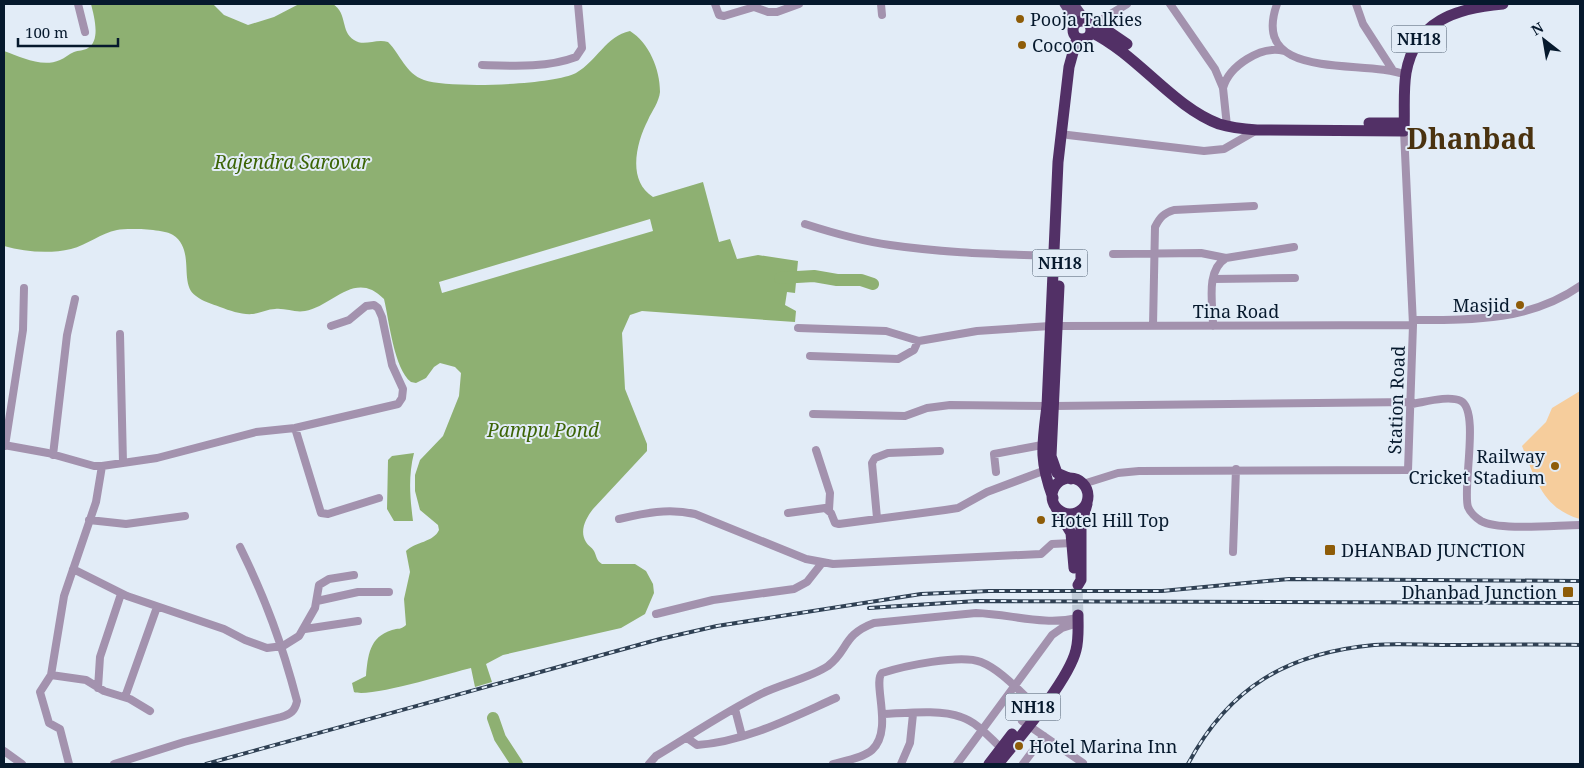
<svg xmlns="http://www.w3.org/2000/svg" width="1584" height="768" font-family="'Noto Serif',serif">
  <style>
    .pitch { fill: #f6cd9c }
    .water { fill: #8eb072; fill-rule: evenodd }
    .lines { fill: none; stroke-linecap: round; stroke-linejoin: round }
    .river { stroke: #8eb072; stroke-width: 12 }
    .highway-tunnel { stroke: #c1ccd9; stroke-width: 11; stroke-dasharray: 11 5.5; stroke-linecap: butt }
    .minor { stroke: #a392ae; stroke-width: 8 }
    .major { stroke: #674a79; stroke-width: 9 }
    .highway { stroke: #523066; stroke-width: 11 }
    .rail-casing { stroke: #2f4053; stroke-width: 4 }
    .rail { stroke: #e2ecf7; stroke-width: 2; stroke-dasharray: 5.5; stroke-linecap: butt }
    .poi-dot { fill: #8e5c08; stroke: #e2ecf7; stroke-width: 2 }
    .labels { text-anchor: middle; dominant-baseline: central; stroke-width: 4; stroke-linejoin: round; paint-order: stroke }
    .shield { fill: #e2ecf7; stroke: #48586a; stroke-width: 1 }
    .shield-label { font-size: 16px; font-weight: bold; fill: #06192d }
    .poi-label { font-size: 18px; fill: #06192d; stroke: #e2ecf7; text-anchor: start }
    .street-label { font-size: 18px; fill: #06192d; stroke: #e2ecf7 }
    .water-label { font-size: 19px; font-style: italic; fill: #3c6406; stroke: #e2ecf7 }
    .town-label { font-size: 28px; font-weight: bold; fill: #4a320f; stroke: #e2ecf7 }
  </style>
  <rect width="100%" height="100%" fill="#e2ecf7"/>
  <path class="pitch" d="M1580,391V519C1543,509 1535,478 1522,446L1546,422L1552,408Z"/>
  <path class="water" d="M91,4H213L224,15L248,25L274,17L299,4H333C348,14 340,31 354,40C364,47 376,38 388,42C401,55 405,73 424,80C450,89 553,85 576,73C597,61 606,36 630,31C649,43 660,69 660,92C659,102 652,111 648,120C636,143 627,181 653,197L703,182L719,242L730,239L737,259L758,255L798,261L795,293L787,292L785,305L796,311L795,322L642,311L630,315L622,333L625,389L647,444V451L593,509C586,518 579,531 586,542C588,546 592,547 594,551C597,557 596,560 602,564H635L646,571L653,584L654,593L645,614L621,628L503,655L486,664L492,682L475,687L471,668C450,673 370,698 354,692L352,683L366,676C368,656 369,637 392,630C398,628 401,630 406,625L404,599L410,572L406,551C415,542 434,542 439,530L438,525L420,510L415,491V475L420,460L443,436L459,396L461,373L455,367L440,363L434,367L426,378L416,383L411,382C394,369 389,320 384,299C355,269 333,306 305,311C295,313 286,308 275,309C268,309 261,313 253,314C242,315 231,311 220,307C212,304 202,301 196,296C178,284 196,250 173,235C164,229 128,228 117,230C101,233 87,245 71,249C50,254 25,252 4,246V51C21,57 42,68 60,60C65,58 69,54 74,52C78,50 84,51 88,48C101,40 94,16 91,4ZM650,219L653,231L442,293L439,282Z
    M414,453C408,477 410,497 413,521H394L387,509L388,460L392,456Z"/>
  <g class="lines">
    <path class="river" d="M780,278L814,276L837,280H861L873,284
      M493,718L500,738L517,764"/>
    <path class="highway-tunnel" d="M1077,588L1078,615"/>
    <path class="minor" d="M78,4L85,32
      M715,4L719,15L724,16L754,7L768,12H777L799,4
      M881,4L882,15
      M1170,4L1215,69L1223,88L1227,126
      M1277,4C1249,83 1364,58 1406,75
      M1356,4L1363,24L1392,69
      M1093,25L1127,4
      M482,65C513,66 547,68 576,57L582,48L578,4
      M1223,88C1229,66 1261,45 1284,51
      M1068,135L1204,151L1224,149L1257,130
      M805,224C833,233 861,241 890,245C944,253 999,254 1053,256
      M1113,254L1201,253L1226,258
      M1213,279L1295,278
      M1413,320C1472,320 1530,321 1580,286
      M1059,326L1413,325
      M1153,326L1155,227C1160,217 1164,213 1174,210L1254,206
      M1213,326C1213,304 1205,271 1226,258L1294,247
      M798,328L886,331L919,341L977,331L1050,326
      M120,334L123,463
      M810,356L898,359L914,350L918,341
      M1412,404C1425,402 1449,395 1461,401C1480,411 1462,489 1468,507C1470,512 1476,518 1481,521C1499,531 1557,525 1580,525
      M1054,406L1412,402
      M813,414L905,416L927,408L950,405L1047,406
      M295,428L321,513L328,514L379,498
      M4,445L48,453L94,466H102L157,458L256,432L295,428L398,404L402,398L403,389L392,365L382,317L378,308L374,305L366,306L349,320L331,326
      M5,446L23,330L24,288
      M816,450L830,493L829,510
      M53,455L67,335L75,299
      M996,472L994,454L1042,445
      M1083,484L1118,473L1139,471L1408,470L1413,325L1404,131
      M788,513L825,508L831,513L835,523L839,524L945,510L958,508L987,492L1043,471
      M877,518L872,463L875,458L888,453L940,451
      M619,519C645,513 668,508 695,514L806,559L833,564L1041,554L1052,544L1072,543
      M89,520L126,524L185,516
      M1233,552L1236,469
      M73,569L127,596L224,629L245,640L267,648L283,646L299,636L315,608L319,585L329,579L354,575
      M317,601L358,592H389
      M656,614L713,600L794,589L807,582L822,563
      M305,629L358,621
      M51,675L86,680L104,691L130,699L150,711
      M98,688L100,657L121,594
      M125,697L157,607
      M735,709L742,736
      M884,714C906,713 941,709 961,717C977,722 989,737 1001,748
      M1022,721L1083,763
      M687,738L697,745C745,742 793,717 836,698
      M4,751L22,764
      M69,764L60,729L49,723L40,692L51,675L64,596L96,502L102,466
      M114,764L184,742L281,717C291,714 295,711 297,701C282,644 266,600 240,547
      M649,764L656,756C691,735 725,712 761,694C781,684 810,678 828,666C849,650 842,635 874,623L976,613C1011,614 1043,626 1078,618
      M833,764C844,761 863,758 872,750C894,730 872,682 882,673C904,666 960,654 981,662C1001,670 1019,691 1035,705
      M901,764L910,743L913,714
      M957,764L1052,635L1062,628L1078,623
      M1023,764L1044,736"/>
    <path class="major" d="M1064,4L1077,23
      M1074,4L1087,22"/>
    <path class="highway" d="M1073 30a9 9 0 1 1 18 0a9 9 0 1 1-18 0Z
      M1089,24L1105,29L1127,44
      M1091,32C1138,55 1173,107 1219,124C1232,128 1244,129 1257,130L1404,131C1405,112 1403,92 1406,73C1415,21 1456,8 1503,4
      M1369,123H1404
      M1059,286L1051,456L1057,473L1071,479
      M1052 496a18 18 0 1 1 36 0a18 18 0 1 1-36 0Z
      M1053,498C1039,460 1042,446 1047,406L1058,162L1069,67L1077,38
      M1056,508L1071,533L1074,568
      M1078,585L1081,580V525L1087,504
      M989,764L1012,734
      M998,764C1019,738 1069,680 1076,650C1079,639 1078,627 1078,615"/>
    <g class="rail-casing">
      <path id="rail" d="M869,608L977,601L1580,603
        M206,764L660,639L717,626L921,594L989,591H1162L1289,579L1580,581
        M1188,764C1229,687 1288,653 1374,645C1398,643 1423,645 1447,645C1491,645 1536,644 1580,645"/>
    </g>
    <use href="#rail" class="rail"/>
  </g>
  <g class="poi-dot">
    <circle cx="1020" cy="19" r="5"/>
    <circle cx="1022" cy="45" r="5"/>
    <circle cx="1520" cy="305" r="5"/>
    <circle cx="1555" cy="466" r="5"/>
    <circle cx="1041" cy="520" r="5"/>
    <rect x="1324" y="544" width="12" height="12" rx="2.5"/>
    <rect x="1562" y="586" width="12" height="12" rx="2.5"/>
    <circle cx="1019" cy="746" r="5"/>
  </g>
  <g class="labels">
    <g class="shield">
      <rect x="1391.5" y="25.5" width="55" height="27" rx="4"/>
      <rect x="1032.5" y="249.5" width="55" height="27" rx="4"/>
      <rect x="1005.5" y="693.5" width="55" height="27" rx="4"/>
    </g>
    <g class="shield-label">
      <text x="1419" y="39">NH18</text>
      <text x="1060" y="263">NH18</text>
      <text x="1033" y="707">NH18</text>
    </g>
    <g class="poi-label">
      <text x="1030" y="19">Pooja Talkies</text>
      <text x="1032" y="45">Cocoon</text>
      <text x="1510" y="305" text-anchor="end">Masjid</text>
      <text x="1545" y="456" text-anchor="end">Railway<tspan x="1545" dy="21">Cricket Stadium</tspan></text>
      <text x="1051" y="520">Hotel Hill Top</text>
      <text x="1341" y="550">DHANBAD JUNCTION</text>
      <text x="1557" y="592" text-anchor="end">Dhanbad Junction</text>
      <text x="1029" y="746">Hotel Marina Inn</text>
    </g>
    <g class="street-label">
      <text x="1236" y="311">Tina Road</text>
      <text transform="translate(1396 400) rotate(-88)">Station Road</text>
    </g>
    <g class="water-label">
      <text x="292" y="162">Rajendra Sarovar</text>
      <text x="543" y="430">Pampu Pond</text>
    </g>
    <g class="town-label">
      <text x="1471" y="138">Dhanbad</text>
    </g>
  </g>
  <rect width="1584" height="768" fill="none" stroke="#06192d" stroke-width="10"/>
  <g transform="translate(1544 40) rotate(329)" stroke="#e2ecf7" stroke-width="4" paint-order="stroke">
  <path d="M0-4L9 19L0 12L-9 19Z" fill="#06192d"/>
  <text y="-8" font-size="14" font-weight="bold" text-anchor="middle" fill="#06192d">N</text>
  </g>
  <path d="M18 38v8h100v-8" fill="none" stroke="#06192d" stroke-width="2.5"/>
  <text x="25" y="38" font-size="15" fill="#06192d" stroke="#e2ecf7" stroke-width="4" paint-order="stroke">100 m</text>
</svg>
